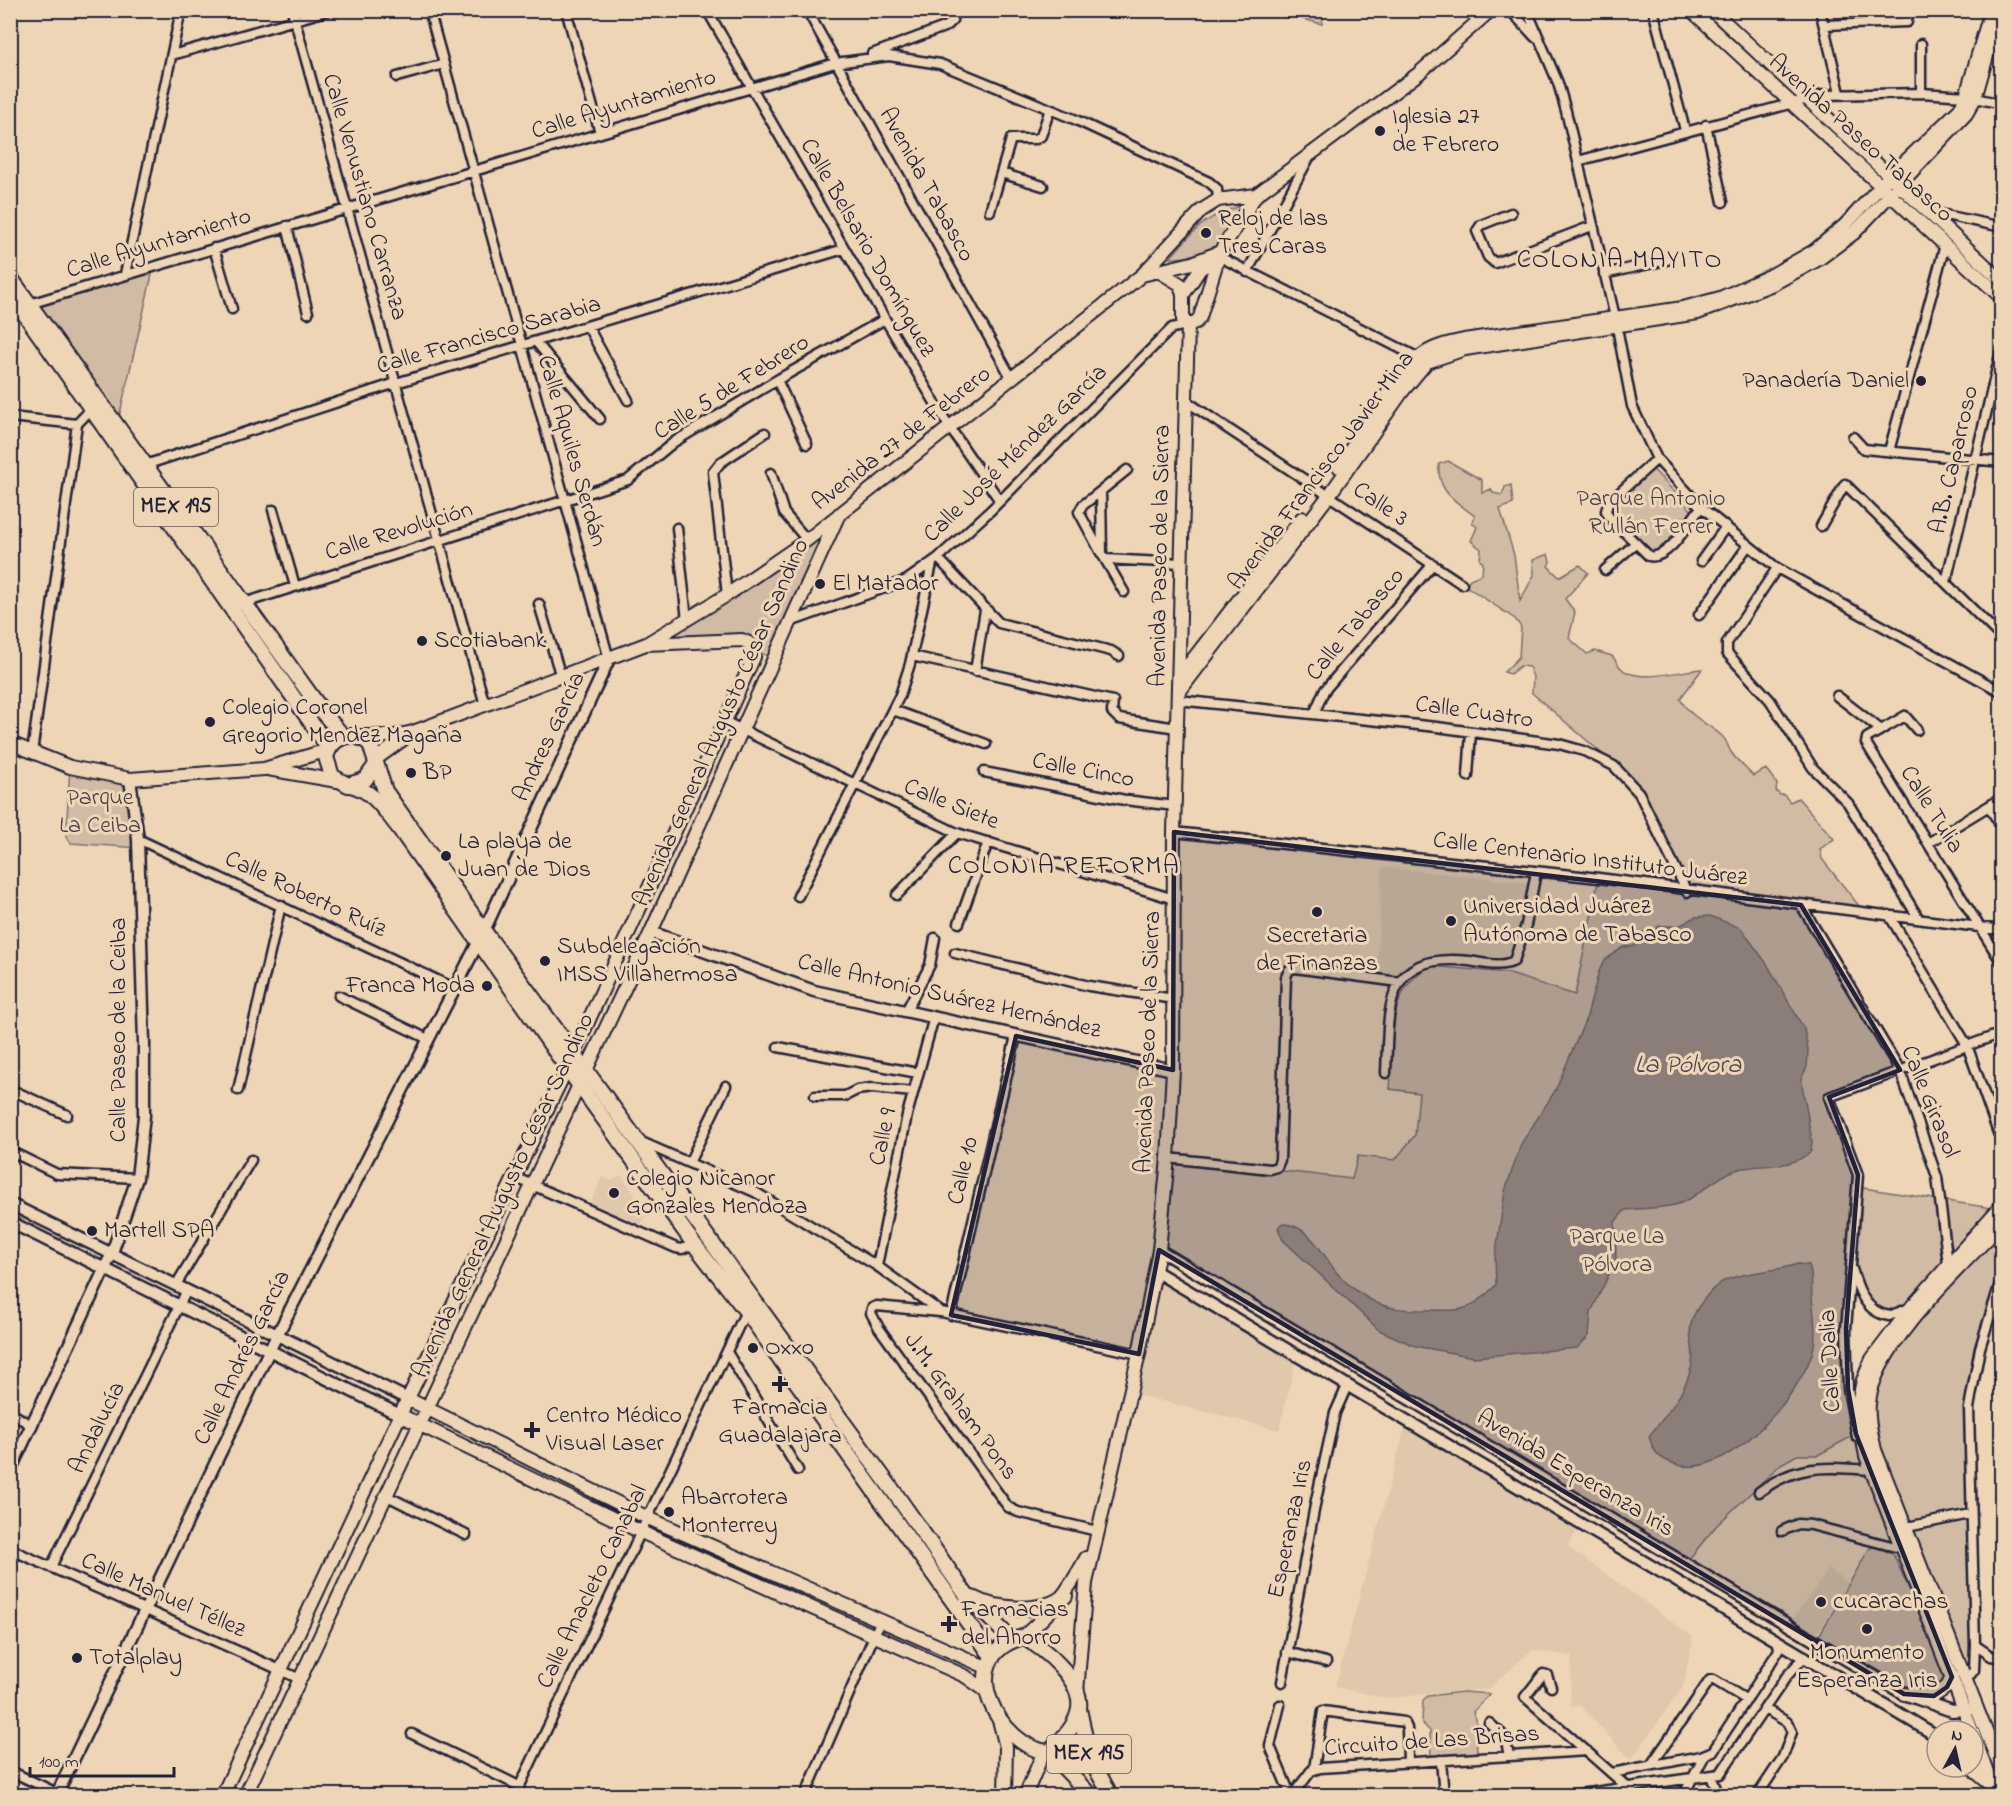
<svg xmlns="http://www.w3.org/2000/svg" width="2012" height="1806" font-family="'Indie Flower',sans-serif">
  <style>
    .built { fill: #dfc8ac }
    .green { fill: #d1bba4; stroke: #7a6e70; stroke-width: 1.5 }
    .water { fill: #a69589; stroke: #71676a; stroke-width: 1.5 }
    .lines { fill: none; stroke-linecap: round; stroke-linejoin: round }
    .minor-casing { stroke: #22223b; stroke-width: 13 }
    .tertiary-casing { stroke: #22223b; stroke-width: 15 }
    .secondary-casing { stroke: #22223b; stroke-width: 16 }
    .primary-casing { stroke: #22223b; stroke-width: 18 }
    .minor { stroke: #eed5b5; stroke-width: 8 }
    .tertiary { stroke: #eed5b5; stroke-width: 10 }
    .secondary { stroke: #eed5b5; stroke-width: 12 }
    .primary { stroke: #eed5b5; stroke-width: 14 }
    .marked { fill: #22223b; fill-opacity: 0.2; stroke: #22223b; stroke-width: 4.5; stroke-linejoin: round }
    .poi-dot { fill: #22223b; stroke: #eed5b5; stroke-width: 2 }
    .labels { text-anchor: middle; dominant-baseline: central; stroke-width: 6; stroke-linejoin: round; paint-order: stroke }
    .shield { fill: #eed5b5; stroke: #5f5860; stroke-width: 1.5 }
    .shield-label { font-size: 22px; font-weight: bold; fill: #22223b }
    .street-label { font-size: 24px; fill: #22223b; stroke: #eed5b5 }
    .poi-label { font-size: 24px; fill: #22223b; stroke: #eed5b5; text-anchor: start }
    .park-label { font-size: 24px; fill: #454150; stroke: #eed5b5 }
    .neighbourhood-label { font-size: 26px; letter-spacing: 1.5px; fill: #22223b; stroke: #eed5b5 }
    .water-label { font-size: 26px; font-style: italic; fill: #4a4452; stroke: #eed5b5 }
  </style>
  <rect width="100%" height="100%" fill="#eed5b5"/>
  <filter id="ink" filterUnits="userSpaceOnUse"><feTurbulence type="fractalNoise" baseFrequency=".0167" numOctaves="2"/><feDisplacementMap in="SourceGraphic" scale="12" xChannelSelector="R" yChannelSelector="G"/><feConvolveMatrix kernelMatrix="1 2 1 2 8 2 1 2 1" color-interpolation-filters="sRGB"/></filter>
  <g filter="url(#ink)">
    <path class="built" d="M1382,867L1529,883L1512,957L1505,960L1443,953L1417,962L1398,975L1377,972Z
      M621,1175L647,1212L640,1227L590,1204L602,1177L612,1181Z
      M1155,1271L1297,1356L1279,1430L1130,1393Z
      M1407,1420L1581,1523L1568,1547L1693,1637L1683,1687L1631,1760L1581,1706L1570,1705L1572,1656L1532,1650L1488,1689L1386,1698L1335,1687Z
      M1829,1569L1849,1583L1816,1634L1792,1620Z"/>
    <path class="green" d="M1272,11H1324L1322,24Z
      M1241,206C1224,243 1213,258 1170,258C1194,231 1204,216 1241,206Z
      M154,266L117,426L30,303Z
      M1448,461L1482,480V493L1491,489L1493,493L1502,495L1505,487L1511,485L1513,504L1500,509L1514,555L1520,601L1534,575L1533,560L1548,554L1550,562L1548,566L1559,577L1580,565L1588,573L1565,599L1575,612L1569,638L1587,654L1595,651L1612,656C1615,659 1617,664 1620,667C1635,685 1683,670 1702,669L1680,699C1690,717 1707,723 1722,736C1728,742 1727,746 1731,752C1736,760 1746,768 1753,776L1766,769L1777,784L1776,791L1780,795H1784L1790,802L1798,798L1834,839L1820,849L1822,859L1860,907L1687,888L1649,804L1635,782L1532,693L1533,677L1529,667L1520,666L1510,674L1504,672L1519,657L1521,627L1515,619L1466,586L1470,579L1482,574L1483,563L1480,560L1481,549L1471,541L1477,527L1472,523L1475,516C1455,501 1437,492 1439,464Z
      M1652,468L1693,512L1664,552L1651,556L1610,513L1611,506Z
      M839,514L775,660L753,649L749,643L646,644Z
      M70,767L130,779L139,848L71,843L66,836Z
      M1599,878L1801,905L1900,1070L1830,1097L1854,1161L1857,1187L1998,1209L1913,1305L1895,1315L1869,1306L1851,1265L1846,1329L1856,1434L1818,1455H1797L1781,1464L1716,1526L1685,1564L1159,1250L1168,1158L1352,1179L1358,1156L1395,1160L1415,1135L1419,1093L1390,1089C1393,1047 1385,985 1432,966L1507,973L1575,995Z
      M2001,1224V1277L1970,1398L1975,1658L1967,1679L1872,1439L1877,1372L1947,1281Z
      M1874,1546L1893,1554L1934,1643L1946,1680C1929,1693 1921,1692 1902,1684L1819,1636L1869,1549Z
      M1463,1692L1490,1694L1473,1712L1476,1719L1477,1758L1431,1760L1430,1731L1422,1723L1423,1700L1428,1696Z"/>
    <path class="water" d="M1710,916L1741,928L1767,964L1804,1029L1808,1049L1807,1067L1801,1079L1812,1141L1811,1151C1791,1171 1762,1162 1736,1170C1716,1176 1700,1196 1681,1203C1665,1209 1642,1208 1625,1210L1615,1222L1616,1260L1591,1312L1589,1336L1577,1348L1474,1357L1415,1346L1379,1330L1283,1240L1278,1228L1281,1224C1308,1222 1323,1255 1337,1273C1346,1283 1357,1292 1369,1299C1387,1310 1407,1310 1427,1310C1464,1311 1469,1312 1496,1285L1495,1258L1505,1191L1521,1144L1555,1091L1587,1016L1599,971L1605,960L1623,947L1635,946V940L1643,932L1650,935L1659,926H1679L1695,917Z
      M1797,1264L1809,1265C1813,1276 1811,1285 1812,1296C1813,1312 1817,1330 1814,1346C1805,1392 1725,1483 1675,1464C1659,1459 1653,1452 1649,1436C1664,1417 1681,1399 1689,1375C1702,1342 1675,1335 1705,1298C1711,1290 1717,1284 1726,1280C1748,1270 1774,1273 1797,1264Z"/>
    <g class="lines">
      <g class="minor-casing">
        <path id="minor" d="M292,10L485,705
          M429,10L609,659
          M566,10L600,133
          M707,10L885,319L950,428L1000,501
          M807,10L1012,379
          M1510,10L1535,37
          M1527,10L1558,83L1566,111L1615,317L1632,406L1657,459L1701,507L1777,568L2002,692
          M1653,10L1685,130
          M1820,10L1840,93
          M1824,25L1907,22L1908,10
          M1921,44V93
          M872,54L947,26L952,21L953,10
          M172,55L330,10
          M397,77L444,64
          M1706,125L1723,202
          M1578,161L1823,95L1921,93L1966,96L2002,104
          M1001,173L1043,186
          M990,211L1011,139H1036L1041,136L1050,109
          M1931,212L2002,227
          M1511,213L1481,225L1477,231L1488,257L1495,263L1592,226
          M287,226L308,313
          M214,248L232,309
          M1218,256L1421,359
          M1247,272L1310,156
          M125,274L181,10
          M1604,274L1667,260
          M26,305L835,63L889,56L940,64L1074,119L1209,182L1217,189L1218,200
          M588,327L628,400
          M536,342L600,419
          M777,380L807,444
          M1186,401L1462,584
          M10,417L77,424
          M1853,437L1864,449L2002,462
          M1889,451L1945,245
          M1657,459L1608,503L1606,511L1609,517L1649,556C1668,561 1690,521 1701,507
          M142,466L396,383L844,249
          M771,473L784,513L807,540
          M1101,491L1083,505L1079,512L1101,553
          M273,510L295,586
          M1821,526L1845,484L2002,638
          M677,528L687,620
          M938,558L999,623L1111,651L1119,656
          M1105,559L1181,563
          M1701,561L1725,528
          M1777,568L1727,643V653L1770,700L1813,768L1848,803L1919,919
          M1605,570L1636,543
          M1946,582L2002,347
          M1124,592L1102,554L1101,491L1127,470
          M727,595L713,472L720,463L765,433
          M241,604L628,480L674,442L777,380L885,319
          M539,604L561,677
          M1699,615L1747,547
          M793,621L907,580L938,558L991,510L1172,328L1188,325
          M912,656L1113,701L1112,712L1119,719L1177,728
          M975,671L985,610
          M1837,696L1881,730L1867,738L1866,743L2002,963
          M1178,700L1437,727L1559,744L1584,751L1614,766L1639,793L1687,892
          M893,710L986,744
          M1314,714L1324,691L1433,564
          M724,721L957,833L1174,899
          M1881,730L1905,716L1917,730
          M32,753L77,424L91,409
          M984,772L1125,800L1175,806
          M1468,776L1471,732
          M1989,807L2002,827
          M1174,832L1599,878L2002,930
          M138,839L454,988
          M1928,843L2002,798
          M897,895L957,833
          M798,896L900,695L910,664L932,564
          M1801,905L1900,1070L1937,1177L1948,1264
          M1889,915L1967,1045L1998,1133
          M959,923L988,842
          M955,953L1089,986L1174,999
          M339,996L428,1039
          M906,1011L930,965L935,938
          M778,1047L918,1073
          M1386,1073C1389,1009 1382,951 1469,961C1483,963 1501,968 1514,961L1526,925L1536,872
          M238,1090L281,905
          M815,1096H845L857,1090L872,1088L913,1092
          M10,1097L14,1091L67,1115
          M639,1141L755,1192L877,1266L941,1312L1139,1354
          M10,1151L57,1174L137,1178
          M1168,1158L1270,1169L1277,1167L1280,1160L1286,977L1289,970L1295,968L1399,982
          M689,1163L726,1086
          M514,1177L676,1248L682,1249L694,1244
          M877,1266L907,1115L934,1017
          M1852,1269C1858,1289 1865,1312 1889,1316L1907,1309
          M2002,1277L1980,1348L1969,1408L1975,1645L1991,1656L2002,1658
          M176,1285L251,1160
          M940,1312L877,1306L872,1308L871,1313L879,1328L1008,1507L1018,1512L1097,1531
          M951,1315L1016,1036
          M727,1352L798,1470
          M10,1412L32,1426
          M1857,1437L1848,1389L1846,1329L1858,1175L1829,1097L2002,1033
          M1759,1492C1798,1463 1825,1467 1871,1470
          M387,1496L466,1535
          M1907,1527L1970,1514
          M1782,1531L1798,1524L1811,1525L1903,1549
          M10,1549L300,1679
          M10,1563L16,1551
          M51,1567L187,1290
          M1287,1652L1326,1662
          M1967,1679L1974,1670L1975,1645
          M1282,1682L1316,1500L1335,1413L1347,1386
          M1551,1687L1547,1675L1543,1674L1525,1697L1626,1786
          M1280,1705L1270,1746L1291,1796
          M1489,1723L1505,1737L1509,1756
          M412,1734L519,1786
          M1441,1760L1444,1796
          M1651,1765L1710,1680H1714L1747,1700
          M1314,1769L1323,1711L1404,1722L1407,1728L1408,1762
          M10,1771L57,1793
          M1612,1773L1701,1756L1713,1751L1779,1650L1778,1642
          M1711,1776L1719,1796
          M515,1796L747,1309
          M805,1796L880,1622
          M1292,1796L1311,1771L1320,1768L1587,1751
          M1566,1796L1720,1774L1786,1677L1805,1656
          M1683,1796L1705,1755
          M1757,1796L1783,1757L1792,1732L1787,1722L1765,1709"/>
      </g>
      <g class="tertiary-casing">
        <path id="tertiary" d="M651,932L814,991L1173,1070
          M10,1204L408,1399
          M10,1222L400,1415
          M1159,1250L1904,1694L1952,1711L1972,1709
          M1155,1271L1937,1736
          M10,1471L112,1253L137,1178L144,1116V1043L138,839L130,779
          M56,1796L269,1351L484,931L609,659"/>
      </g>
      <g class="secondary-casing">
        <path id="secondary" d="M1691,10L2002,298
          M1712,10L2002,281
          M1160,272L1180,284L1183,295V320L1188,325
          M1142,275L1192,263L1220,252L1256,195L1418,74L1491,10
          M1183,295L1200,269L1211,262
          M1188,325L1196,322L1200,317L1220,252
          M1339,467C1361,436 1393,376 1424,354C1435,346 1450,343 1464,340L1683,308L1720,298L1770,276L1814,251L1845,225L1889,177L1960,109L1966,96L1991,10
          M1180,676L1302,518
          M1179,692L1330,494L1402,392L1427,362L1465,349L1698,313L1773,284L1819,259L1854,233L1966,114L1975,98L2000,10
          M356,736H395L413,732L646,644L727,595L807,540L1142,275L1202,210L1218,200L1256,195
          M10,743L70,767L130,779L264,769L328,750
          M376,759L409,735
          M268,769L337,781
          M2002,1224C1962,1265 1872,1348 1869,1404C1867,1420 1872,1435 1875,1450L2002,1772
          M408,1399L648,1518L986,1667
          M400,1415L641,1532L965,1676L988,1692
          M1023,1637C1053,1610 1067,1594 1086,1558
          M1077,1692L1086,1583L1139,1354L1159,1250L1168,1158L1173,1070L1174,832L1188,325
          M1904,1694L1934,1696L1947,1687L1952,1677
          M999,1720L1006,1747L1005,1796
          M1972,1731L1866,1456L1859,1421V1400L1863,1380L1872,1359L1913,1305L2002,1205
          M1973,1733L1995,1796
          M1970,1767L1990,1784
          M222,1796L400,1415L567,1068L754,657L749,643L742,640L646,644
          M245,1796L651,932L839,514
          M1025,1796L1044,1751"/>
      </g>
      <g class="primary-casing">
        <path id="primary" d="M10,277L325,715L343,736
          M10,293L329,748
          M375,766L365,780L348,785L332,776L326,757C332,735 353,730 370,744L385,791L484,931L897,1496L967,1596L1012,1640
          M350,785C373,790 385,811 399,828L567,1068L694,1244L746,1311L991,1655
          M972,1598C996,1611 1043,1614 1065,1596
          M1023,1637C1045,1649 1083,1680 1079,1709C1076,1727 1061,1740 1049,1752C1001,1749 949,1658 1023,1637Z
          M1079,1709L1089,1756L1111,1796
          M1049,1752L1091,1796"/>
      </g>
      <use href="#minor" class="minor"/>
      <use href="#tertiary" class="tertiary"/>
      <use href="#secondary" class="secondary"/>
      <use href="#primary" class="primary"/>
    </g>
  </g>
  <path class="marked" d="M1174,832L1801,905L1900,1070L1829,1097L1858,1175L1846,1329L1848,1389L1856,1434L1952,1677L1947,1687L1934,1696L1904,1694L1159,1250L1139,1354L951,1315L1016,1036L1173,1070Z"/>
  <g class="poi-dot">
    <circle cx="1380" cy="131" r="6"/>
    <circle cx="1206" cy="233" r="6"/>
    <circle cx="1921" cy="381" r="6"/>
    <circle cx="820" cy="584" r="6"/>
    <circle cx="422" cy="641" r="6"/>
    <circle cx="210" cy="722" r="6"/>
    <circle cx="411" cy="773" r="6"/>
    <circle cx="446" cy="856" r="6"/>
    <circle cx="1317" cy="912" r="6"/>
    <circle cx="1451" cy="921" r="6"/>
    <circle cx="545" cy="961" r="6"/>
    <circle cx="487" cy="986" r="6"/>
    <circle cx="614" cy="1193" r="6"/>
    <circle cx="92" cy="1231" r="6"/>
    <circle cx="753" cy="1348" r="6"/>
    <path d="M777 1375h6v6h6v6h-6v6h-6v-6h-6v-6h6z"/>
    <path d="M529 1421h6v6h6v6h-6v6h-6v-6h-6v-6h6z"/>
    <circle cx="669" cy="1512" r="6"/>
    <circle cx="1821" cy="1602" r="6"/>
    <path d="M946 1615h6v6h6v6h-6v6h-6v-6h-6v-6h6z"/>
    <circle cx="1867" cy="1629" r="6"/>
    <circle cx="77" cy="1658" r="6"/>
  </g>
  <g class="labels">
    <g class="shield">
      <rect x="134" y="488" width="84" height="38" rx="4.5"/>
      <rect x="1047" y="1735" width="84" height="38" rx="4.5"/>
    </g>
    <g class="shield-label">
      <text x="176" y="507">MEX 195</text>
      <text x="1089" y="1754">MEX 195</text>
    </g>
    <g class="street-label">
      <text transform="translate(624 105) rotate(-17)">Calle Ayuntamiento</text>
      <text transform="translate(1860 139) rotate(42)">Avenida Paseo Tabasco</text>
      <text transform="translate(926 185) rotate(61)">Avenida Tabasco</text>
      <text transform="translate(364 197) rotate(74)">Calle Venustiano Carranza</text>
      <text transform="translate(159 244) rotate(-17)">Calle Ayuntamiento</text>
      <text transform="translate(867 248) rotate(60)">Calle Belsario Domínguez</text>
      <text transform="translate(489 336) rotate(-16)">Calle Francisco Sarabia</text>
      <text transform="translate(732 388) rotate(-32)">Calle 5 de Febrero</text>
      <text transform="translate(902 439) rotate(-38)">Avenida 27 de Febrero</text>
      <text transform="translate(571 451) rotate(74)">Calle Aquiles Serdán</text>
      <text transform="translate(1016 454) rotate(-44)">Calle José Méndez García</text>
      <text transform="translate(1955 460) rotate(-77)">A.B. Caparroso</text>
      <text transform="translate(1322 471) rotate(-53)">Avenida Francisco Javier Mina</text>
      <text transform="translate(1380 505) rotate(34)">Calle 3</text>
      <text transform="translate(399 532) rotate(-17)">Calle Revolución</text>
      <text transform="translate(1161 556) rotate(-89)">Avenida Paseo de la Sierra</text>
      <text transform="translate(1356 625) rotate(-50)">Calle Tabasco</text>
      <text transform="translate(1474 713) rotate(8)">Calle Cuatro</text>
      <text transform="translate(722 723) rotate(-66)">Avenida General Augusto César Sandino</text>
      <text transform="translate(550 737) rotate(-65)">Andres García</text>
      <text transform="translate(1083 771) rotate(11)">Calle Cinco</text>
      <text transform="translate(951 805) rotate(22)">Calle Siete</text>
      <text transform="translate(1931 810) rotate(58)">Calle Tulia</text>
      <text transform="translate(1590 860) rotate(7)">Calle Centenario Instituto Juárez</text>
      <text transform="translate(305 895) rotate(25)">Calle Roberto Ruíz</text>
      <text transform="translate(949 997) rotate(13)">Calle Antonio Suárez Hernández</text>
      <text transform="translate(119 1030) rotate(-90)">Calle Paseo de la Ceiba</text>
      <text transform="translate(1149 1042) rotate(-88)">Avenida Paseo de la Sierra</text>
      <text transform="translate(1929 1102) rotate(68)">Calle Girasol</text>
      <text transform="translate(884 1137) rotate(-78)">Calle 9</text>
      <text transform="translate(964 1171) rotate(-77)">Calle 10</text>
      <text transform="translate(504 1196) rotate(-65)">Avenida General Augusto César Sandino</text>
      <text transform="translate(243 1358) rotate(-64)">Calle Andrés García</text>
      <text transform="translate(1831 1361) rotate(-93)">Calle Dalia</text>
      <text transform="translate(960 1407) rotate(54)">J.M. Graham Pons</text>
      <text transform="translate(98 1428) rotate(-64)">Andalucía</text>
      <text transform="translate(1575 1474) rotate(31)">Avenida Esperanza Iris</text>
      <text transform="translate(1291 1529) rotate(-78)">Esperanza Iris</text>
      <text transform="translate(593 1587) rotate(-64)">Calle Anacleto Canabal</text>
      <text transform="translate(163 1596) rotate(24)">Calle Manuel Téllez</text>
      <text transform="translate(1432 1742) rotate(-4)">Circuito de Las Brisas</text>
    </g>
    <g class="poi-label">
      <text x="1392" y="117">Iglesia 27<tspan x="1392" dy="28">de Febrero</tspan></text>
      <text x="1218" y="219">Reloj de las<tspan x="1218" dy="28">Tres Caras</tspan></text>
      <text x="1909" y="381" text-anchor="end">Panadería Daniel</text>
      <text x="832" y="584">El Matador</text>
      <text x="434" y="641">Scotiabank</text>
      <text x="222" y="708">Colegio Coronel<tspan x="222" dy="28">Gregorio Mendez Magaña</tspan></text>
      <text x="423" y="773">BP</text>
      <text x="458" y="842">La playa de<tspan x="458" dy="28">Juan de Dios</tspan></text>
      <text x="1463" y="907">Universidad Juárez<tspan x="1463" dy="28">Autónoma de Tabasco</tspan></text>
      <text x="1317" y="936" text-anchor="middle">Secretaria<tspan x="1317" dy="28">de Finanzas</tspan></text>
      <text x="557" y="947">Subdelegación<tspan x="557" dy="28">IMSS Villahermosa</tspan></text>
      <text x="475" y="986" text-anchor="end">Franca Moda</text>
      <text x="626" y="1179">Colegio Nicanor<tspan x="626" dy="28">Gonzales Mendoza</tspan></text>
      <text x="104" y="1231">Martell SPA</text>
      <text x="765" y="1348">Oxxo</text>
      <text x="780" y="1408" text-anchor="middle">Farmacia<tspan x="780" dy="28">Guadalajara</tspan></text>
      <text x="546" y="1416">Centro Médico<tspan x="546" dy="28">Visual Laser</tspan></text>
      <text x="681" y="1498">Abarrotera<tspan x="681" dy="28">Monterrey</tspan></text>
      <text x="1833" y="1602">cucarachas</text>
      <text x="961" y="1610">Farmacias<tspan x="961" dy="28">del Ahorro</tspan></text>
      <text x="1867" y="1653" text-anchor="middle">Monumento<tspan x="1867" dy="28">Esperanza Iris</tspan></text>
      <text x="89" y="1658">Totalplay</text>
    </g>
    <g class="park-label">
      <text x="1651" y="499">Parque Antonio<tspan x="1651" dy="28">Rullán Ferrer</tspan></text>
      <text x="100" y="798">Parque<tspan x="100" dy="28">La Ceiba</tspan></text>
      <text x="1617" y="1237">Parque La<tspan x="1617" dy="28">Pólvora</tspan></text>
    </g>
    <g class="neighbourhood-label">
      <text x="1620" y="261">COLONIA MAYITO</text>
      <text x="1064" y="867">COLONIA REFORMA</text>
    </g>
    <g class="water-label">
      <text x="1688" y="1066">La Pólvora</text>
    </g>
  </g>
  <rect width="2012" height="1806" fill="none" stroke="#eed5b5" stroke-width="36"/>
  <rect x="18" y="18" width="1976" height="1770" fill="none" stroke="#22223b" stroke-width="2" filter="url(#ink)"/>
  <g transform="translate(1955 1749) rotate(8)"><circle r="28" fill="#eed5b5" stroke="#9c8d84" stroke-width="1.5"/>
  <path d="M0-4.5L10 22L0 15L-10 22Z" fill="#22223b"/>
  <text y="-9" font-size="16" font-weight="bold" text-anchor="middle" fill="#22223b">N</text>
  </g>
  <path d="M30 1767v9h144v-9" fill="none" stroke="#22223b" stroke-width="3"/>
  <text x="39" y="1767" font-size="18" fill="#22223b" stroke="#eed5b5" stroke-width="4.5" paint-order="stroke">100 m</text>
</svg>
